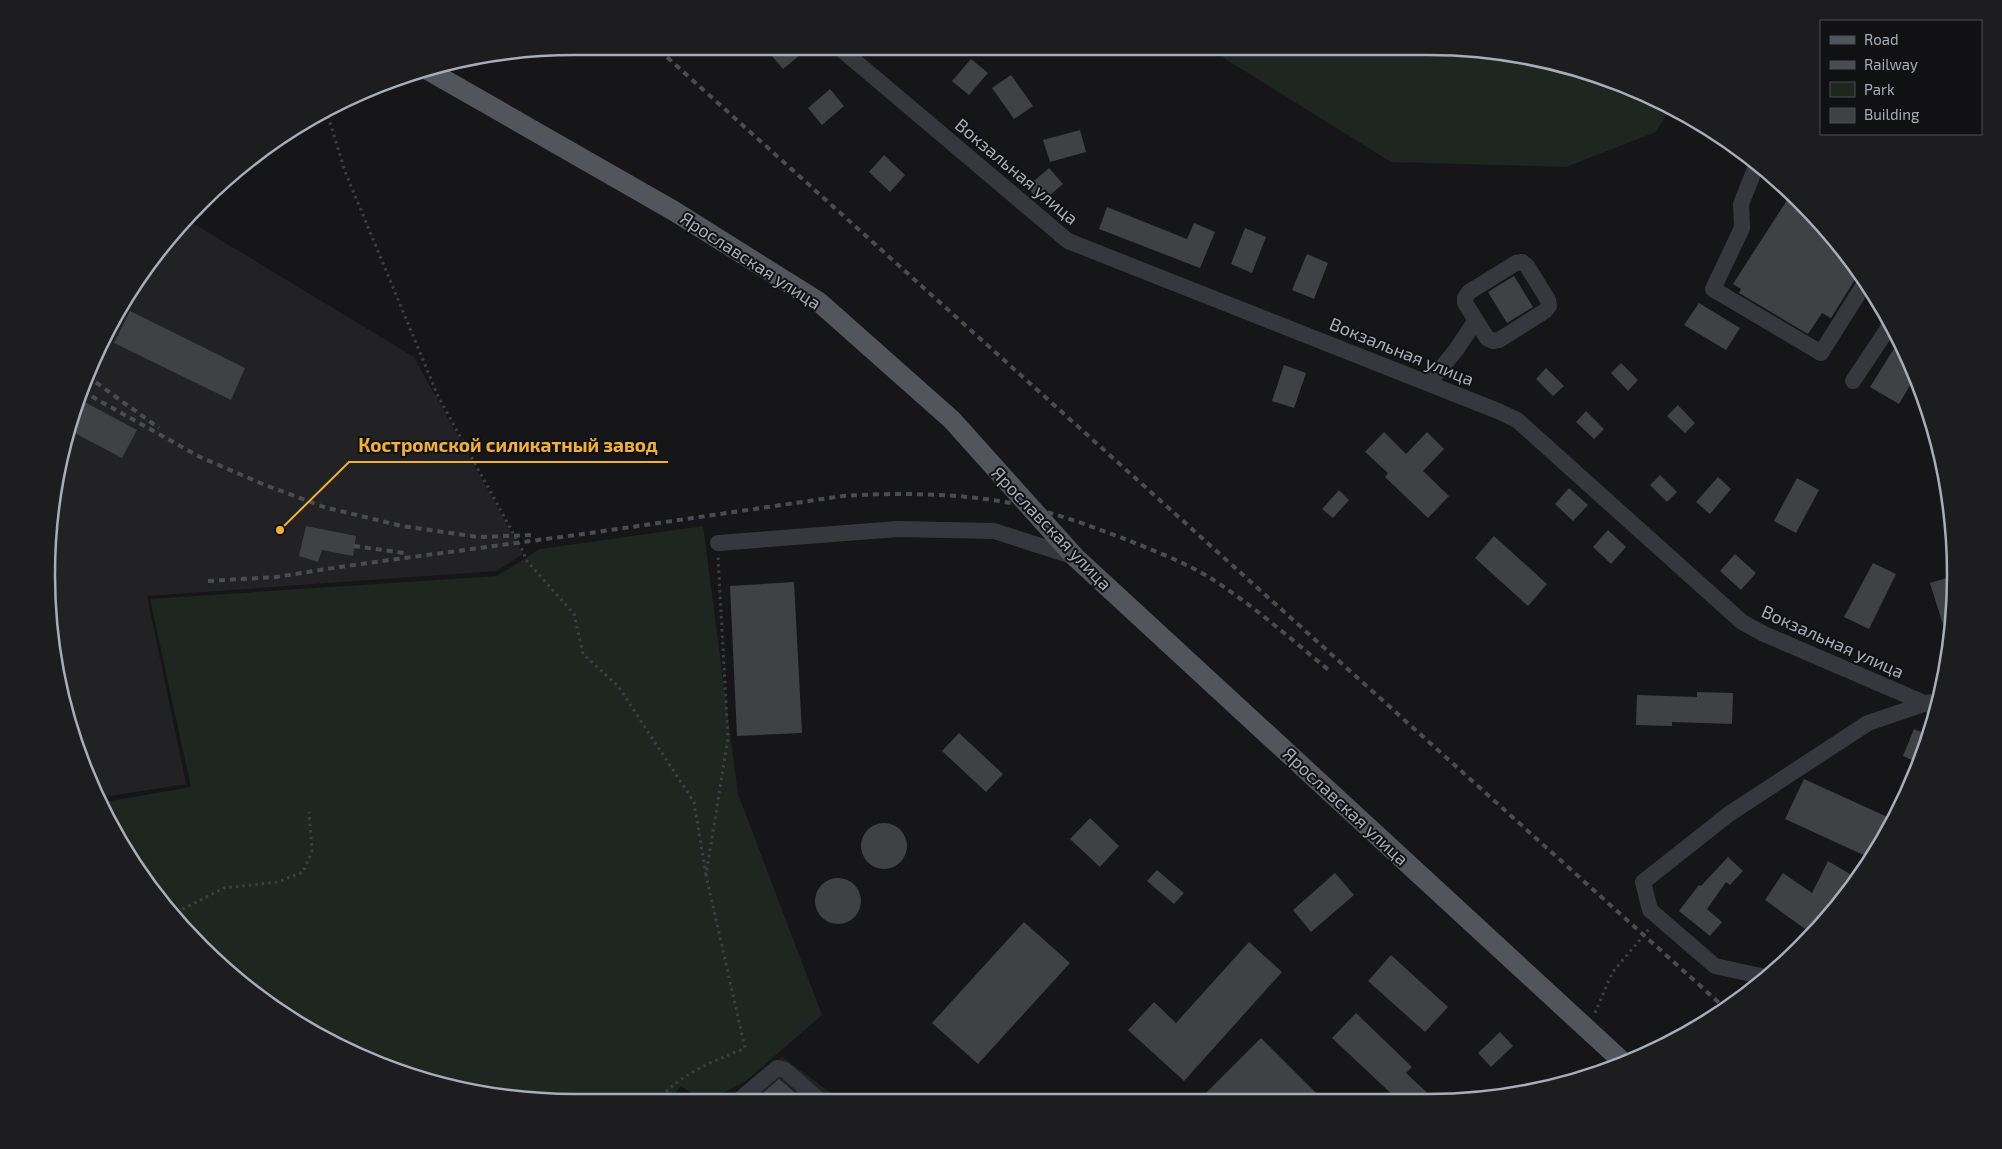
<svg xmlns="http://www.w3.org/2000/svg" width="2002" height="1149" font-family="'Exo 2',sans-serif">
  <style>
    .built { fill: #222225 }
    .green { fill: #1e261f }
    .building { fill: #404145 }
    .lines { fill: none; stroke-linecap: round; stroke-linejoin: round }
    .path { stroke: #3d3f44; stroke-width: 3; stroke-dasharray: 2.5 4; stroke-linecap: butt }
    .minor { stroke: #37383d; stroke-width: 16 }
    .major { stroke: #53555c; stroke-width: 20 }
    .rail { stroke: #4a4c52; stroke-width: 4; stroke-dasharray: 6 5; stroke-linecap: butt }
    .labels { text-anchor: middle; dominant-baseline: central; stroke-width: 4; stroke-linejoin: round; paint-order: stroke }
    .street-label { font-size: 18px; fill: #a8adb8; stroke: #111113 }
    .rim { fill: none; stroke: #a8adb8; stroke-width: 2.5 }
    .leader { fill: none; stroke: #f2b134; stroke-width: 2 }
    .callout-dot { fill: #f2b134; stroke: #111113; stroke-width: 2 }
    .callout-label { font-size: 19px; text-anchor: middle; font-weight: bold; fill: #f2b134; stroke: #111113; stroke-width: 4; stroke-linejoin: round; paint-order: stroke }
  </style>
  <rect width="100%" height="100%" fill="#161618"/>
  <path class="built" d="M186,219L414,357L523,554L497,571L147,596L186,784L97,798L86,776L56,678L47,609L51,506L64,438L101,341L135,281Z
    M782,1057L842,1101H731Z"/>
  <path class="green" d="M1462,47L1564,64L1670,108L1656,132L1566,167L1391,162L1227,60L1212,48Z
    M703,526L738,794L822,1015L747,1080L708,1101H703L681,1086L669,1101L540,1102L438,1085L310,1032L226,972L177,923L117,839L99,803L191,787L150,599L497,576L540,549Z"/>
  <path class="building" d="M767,50H806L783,69Z
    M971,59L988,73L969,95L952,81Z
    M1011,75L1033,106L1014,119L992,88Z
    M830,89L844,106L822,125L808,108Z
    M1080,130L1086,152L1050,162L1043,140Z
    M884,155L905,175L890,192L869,172Z
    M1049,168L1063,184L1041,203L1027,187Z
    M1791,194L1847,253L1859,273L1831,318L1822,313L1808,334L1739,293L1741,289L1733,284Z
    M1107,207L1187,239L1194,223L1215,232L1200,268L1099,229Z
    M1245,228L1266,237L1252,273L1231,264Z
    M1307,254L1328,263L1314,299L1292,290Z
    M1514,276L1533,307L1507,323L1488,292Z
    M1699,303L1740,328L1726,350L1684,325Z
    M130,311L245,368L231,400L114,343Z
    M1900,339L1915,377L1899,404L1870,387Z
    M1621,363L1638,380L1628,391L1611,373Z
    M1284,365L1306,373L1294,408L1272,401Z
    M1546,368L1564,386L1553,396L1536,379Z
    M79,399L137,430L122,458L67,429Z
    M1678,405L1695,423L1685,433L1667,416Z
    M1586,411L1604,429L1594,439L1576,422Z
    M1384,432L1406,454L1427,432L1444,449L1423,471L1449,496L1428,518L1385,477L1388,473L1365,452Z
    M1660,475L1677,492L1667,502L1650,485Z
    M1718,477L1731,489L1710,514L1696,502Z
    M1797,478L1819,490L1796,533L1774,521Z
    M1569,488L1588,505L1573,521L1555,504Z
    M1339,490L1349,500L1333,518L1322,509Z
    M306,526L356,536L353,556L322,550L318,562L299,556Z
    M1608,530L1626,547L1611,564L1593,547Z
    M1494,536L1547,584L1528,606L1475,558Z
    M1735,554L1756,573L1741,590L1720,571Z
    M1873,563L1896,574L1869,629L1844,617Z
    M1953,576L1951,644H1949L1930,583Z
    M794,582L802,733L737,736L730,586Z
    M1697,692L1733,693L1732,724L1672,722V726L1636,725L1637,695L1697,697Z
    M1914,729L1930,736L1919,763L1903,756Z
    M959,733L1003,774L986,792L942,751Z
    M1804,779L1894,820L1885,839L1870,858L1785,819Z
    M1090,818L1119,846L1100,867L1070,839Z
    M861 846a23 23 0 1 1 46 0a23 23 0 1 1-46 0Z
    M1728,857L1743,871L1730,885L1726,882L1707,909L1722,922L1710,936L1679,911L1699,885L1701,886Z
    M1828,861L1855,877L1812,934L1765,900L1783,873L1812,893Z
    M1157,870L1184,893L1174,904L1147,881Z
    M1335,873L1354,895L1311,932L1293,910Z
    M815 901a23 23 0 1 1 46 0a23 23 0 1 1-46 0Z
    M1024,922L1070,963L978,1064L932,1023Z
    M1249,942L1282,972L1184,1081L1128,1030L1154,1002L1176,1023Z
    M1391,955L1448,1007L1425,1032L1368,981Z
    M1356,1013L1412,1067L1406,1073L1433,1098L1397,1099L1332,1038Z
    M1500,1032L1513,1046L1491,1067L1478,1053Z
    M1261,1038L1322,1099H1200Z
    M779,1079L805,1101H754L757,1098Z"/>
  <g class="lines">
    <path class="path" d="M326,110L346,174L438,396L524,553L525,559L574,614L583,654L618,686L694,802L706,875
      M171,915L224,888L278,882L303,872L312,851L309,812
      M1595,1013L1612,973L1649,929
      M657,1101C683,1072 710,1063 745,1048L706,875L728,738L718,557"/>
    <path class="minor" d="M842,50L1068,241L1498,411L1517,420L1742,622L1764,634L1936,708
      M1757,164L1741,204L1742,228L1713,289L1821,353L1865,283
      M1522,262L1527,266L1548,300L1549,306L1545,311L1499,340L1493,341L1487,338L1465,303V298L1469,292L1516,263Z
      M1853,381L1891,324
      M1429,383L1456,350L1476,320
      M718,543L898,529L994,531L1075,557
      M1765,977L1715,966L1650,910L1643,882L1729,814L1868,723L1930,702
      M738,1101L777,1068L785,1070L820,1101"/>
    <path class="major" d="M426,69L674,211L819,302L952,420L1075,557L1623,1062"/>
    <path class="rail" d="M659,50L1726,1009
      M87,376L159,428
      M82,391L200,457L265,485L324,507L402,526L478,537L532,535
      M354,546L404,553
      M208,581L276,577L346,566L590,533L843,496C900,492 977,493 1032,508C1064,516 1095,528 1125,539C1152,550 1187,563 1212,579C1254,606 1292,640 1331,672"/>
  </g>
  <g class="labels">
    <g class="street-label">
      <text transform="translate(1017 171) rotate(40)">Вокзальная улица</text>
      <text transform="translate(751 260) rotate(33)">Ярославская улица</text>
      <text transform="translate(1402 351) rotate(22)">Вокзальная улица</text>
      <text transform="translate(1052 528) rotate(46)">Ярославская улица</text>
      <text transform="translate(1833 641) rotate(24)">Вокзальная улица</text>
      <text transform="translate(1346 806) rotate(43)">Ярославская улица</text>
    </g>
  </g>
  <path d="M0 0H2002V1149H0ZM574 55H1428A519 519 0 0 1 1947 574V575A519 519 0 0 1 1428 1094H574A519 519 0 0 1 55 575V574A519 519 0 0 1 574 55Z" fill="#1d1d20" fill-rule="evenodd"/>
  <path class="rim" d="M574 55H1428A519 519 0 0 1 1947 574V575A519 519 0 0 1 1428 1094H574A519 519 0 0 1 55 575V574A519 519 0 0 1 574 55Z"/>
  <path class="leader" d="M280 530L349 462H668"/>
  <circle class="callout-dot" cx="280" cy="530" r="5"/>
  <g class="callout-label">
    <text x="508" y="452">Костромской силикатный завод</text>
  </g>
  <rect x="1820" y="20" width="162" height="115" fill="#111113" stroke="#4d4f55"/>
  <rect x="1830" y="36" width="25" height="8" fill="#53555c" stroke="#4d4f55"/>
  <text x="1864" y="45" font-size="15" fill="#a8adb8">Road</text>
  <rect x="1830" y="61" width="25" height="8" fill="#4a4c52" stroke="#4d4f55"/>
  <text x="1864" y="70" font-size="15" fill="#a8adb8">Railway</text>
  <rect x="1830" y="82" width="25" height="15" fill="#1e261f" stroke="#4d4f55"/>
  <text x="1864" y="95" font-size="15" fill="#a8adb8">Park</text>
  <rect x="1830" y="108" width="25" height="15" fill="#404145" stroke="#4d4f55"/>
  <text x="1864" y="120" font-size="15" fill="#a8adb8">Building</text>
</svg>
